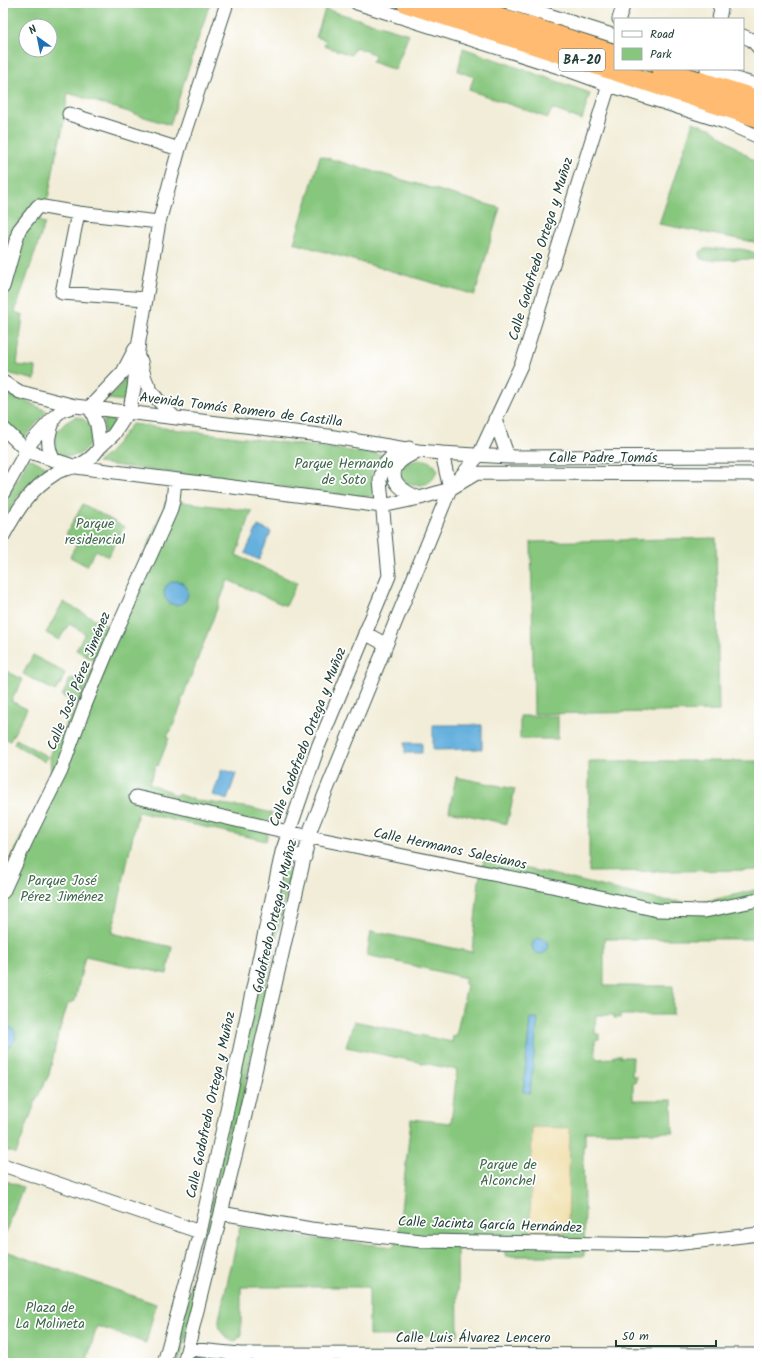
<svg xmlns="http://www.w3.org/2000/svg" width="762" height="1366" font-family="Kalam,sans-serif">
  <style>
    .green { fill: #86c67d; stroke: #528258; fill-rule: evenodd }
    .sand { fill: #eeda9e; stroke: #868c69 }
    .water { fill: #66b0de; stroke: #427689 }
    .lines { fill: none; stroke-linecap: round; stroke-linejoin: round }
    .minor-casing { stroke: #3f574d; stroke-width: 15 }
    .highway-casing { stroke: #3f574d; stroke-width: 21 }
    .minor { stroke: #fff; stroke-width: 13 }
    .highway { stroke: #febb71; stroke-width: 19 }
    .labels { text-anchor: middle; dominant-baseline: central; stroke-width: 3.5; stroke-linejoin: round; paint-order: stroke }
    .shield { fill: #fff; stroke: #627771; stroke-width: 1 }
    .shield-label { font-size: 13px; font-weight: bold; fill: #1f3d34 }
    .street-label { font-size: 14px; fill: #1f3d34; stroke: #fff }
    .park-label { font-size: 14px; fill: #3e664a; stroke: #fff }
  </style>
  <rect width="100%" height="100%" fill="#fff"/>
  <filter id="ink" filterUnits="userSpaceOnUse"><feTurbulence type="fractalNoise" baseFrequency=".025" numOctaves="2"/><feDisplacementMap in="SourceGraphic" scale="8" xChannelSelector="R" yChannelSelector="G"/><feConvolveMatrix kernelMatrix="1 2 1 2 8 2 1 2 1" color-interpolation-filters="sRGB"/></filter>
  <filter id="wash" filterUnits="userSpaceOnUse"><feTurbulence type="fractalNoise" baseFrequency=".012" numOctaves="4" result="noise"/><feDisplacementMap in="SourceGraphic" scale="16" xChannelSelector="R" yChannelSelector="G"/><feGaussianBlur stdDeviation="0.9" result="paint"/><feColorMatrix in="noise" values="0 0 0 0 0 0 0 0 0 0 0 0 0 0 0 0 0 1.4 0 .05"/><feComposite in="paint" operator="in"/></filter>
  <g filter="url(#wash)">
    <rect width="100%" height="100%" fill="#f2edd8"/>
    <path class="green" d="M3,3H210L170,125L68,93L62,132L56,155L49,194L39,221L45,223L15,312L23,315L17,365L36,367L35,380L11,374L3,369ZM26,26H50V50H26Z
      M325,9L409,34L395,70L372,62L376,55L355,47L351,55L324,46L326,40L316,37Z
      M463,48L590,93L582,120L552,109L548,118L469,90L474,77L458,71Z
      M693,122L712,129L757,163L759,167V243L659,224Z
      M320,156L500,208L475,295L294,243Z
      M705,249H741L750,251L759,255V259L704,260L700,258L699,255L701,251Z
      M130,370L126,401L106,399L117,390Z
      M3,390L47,411L24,438L3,422Z
      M75,417C102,418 96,467 56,454L54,435L65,423Z
      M104,419L115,421L106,435H104Z
      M132,424L384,455C368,469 369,477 377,496L361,497L97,463L109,453Z
      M31,459L50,468V470C22,486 18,495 3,523V505L28,460Z
      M418,459C428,460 433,461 438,471C429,489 418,486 401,482C398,466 405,464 418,459Z
      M167,500L252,511L236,555L297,583L286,606L228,580L181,702L182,703L171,731H170L167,737L169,738L158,766L156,765L149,784L171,792V794L176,796L177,794L199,801L251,808L272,813L266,841L138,812L112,933L172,947L167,974L85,956L75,1001L68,1004L58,1035L49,1075L37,1098L16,1154L3,1149V877L21,837L51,782L50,753L76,708L95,661L76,650L85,633L69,624L59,640L46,633L63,602L110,627L129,590Z
      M83,504L124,527L108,557L96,550L87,566L70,557L78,541L66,534Z
      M716,538L719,711L534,714L531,542Z
      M33,655L65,673L61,683L55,691L23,674Z
      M3,669L23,680L11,701L27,709L10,741L3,737Z
      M74,678L85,684L77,703L62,696L70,679Z
      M520,716H558V739H520Z
      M16,739L48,757L45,762L14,744Z
      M589,761H759V870L589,872Z
      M456,777L515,789L507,824L449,811Z
      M484,860L547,873L660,900L700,903L759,889V939H604V986H673V1015H621V1018H614V1015H596L595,1034H599V1039L595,1040L596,1059L614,1058V1055H621V1057H633L632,1076H636V1081L633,1082V1100H672L673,1132H585V1146H583L584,1209H585L584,1256H505V1248L457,1249L458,1335L369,1336V1287H241V1336L236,1341C224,1339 218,1331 219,1319L240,1227L308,1238L394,1247L399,1228L411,1119L451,1123L457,1070L346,1047L354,1021L452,1042L453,1035L456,1036L467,985L464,984L466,978L367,955L371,931L472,952L479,880Z
      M285,867L290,868L291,871L216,1220L179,1363H171L208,1218L283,870Z
      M3,1180L23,1187L3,1240Z
      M3,1250L156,1304L146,1343L97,1326L86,1363H3Z"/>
    <path class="sand" d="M532,1127L570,1128L568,1232H530Z"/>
    <path class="water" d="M258,526L271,532L259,560L245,553Z
      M164 593a12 12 0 1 1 24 0a12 12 0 1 1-24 0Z
      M433,725H482V749L433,750Z
      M405,743H422V753H405Z
      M222,769L236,774L227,800L213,795Z
      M532 946a8 8 0 1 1 16 0a8 8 0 1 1-16 0Z
      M530,1018H538L530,1093L523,1092Z
      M3,1026L12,1028C19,1036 15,1047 3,1047Z"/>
  </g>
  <g filter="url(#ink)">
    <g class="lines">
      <g class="minor-casing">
        <path id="minor" d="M357,3L562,68L609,85L725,122L759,137
          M510,3L615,36
          M718,3L721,9L719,19
          M619,19L624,3
          M743,36L752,40L759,48
          M707,69L739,80L759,86
          M69,114L179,149
          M78,213L62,293L146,299
          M3,287L19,230L38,206L78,213L159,222
          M141,361C144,387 156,399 174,417
          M3,382L20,392L75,406L328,436L418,451L442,453L508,457L759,456
          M90,407L123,372L135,349
          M495,419L508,457
          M3,428L27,451L76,467L382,506L420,498L450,489L477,473L759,474
          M100,447L114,434L130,409L134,388L139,341L159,222L179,149L227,3
          M414,453C409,456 402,459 398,464C385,481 406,493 420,498
          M53,459C46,443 48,436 54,419
          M457,481L479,455L522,363L609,85
          M3,493L32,441L55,416L61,411L75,406
          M3,536C17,510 30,489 56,473C61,469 68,469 74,467C84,464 94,456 100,447L97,425L90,407
          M365,633L383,643L384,652
          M136,797L310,837L547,885L657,910L705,911L758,900
          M282,852L305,857
          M3,892L26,841L61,771L85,705L110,645L170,512L173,501L175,480
          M3,1165L200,1232
          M221,1213L311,1229L422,1241L667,1245L759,1234
          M188,1349L240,1354L759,1355
          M164,1363L200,1232L225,1119L282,852L318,747L389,576L380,480L383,466L393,455L409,448
          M184,1363L243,1124L311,828L450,489L442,453"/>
      </g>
      <g class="highway-casing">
        <path id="highway" d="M406,3L759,118
          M456,3L615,54
          M661,69L759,100"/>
      </g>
      <use href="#minor" class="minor"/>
      <use href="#highway" class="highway"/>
    </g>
  </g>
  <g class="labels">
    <rect class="shield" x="559" y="49" width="46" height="22" rx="3"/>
    <g class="shield-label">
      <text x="582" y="60">BA-20</text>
    </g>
    <g class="street-label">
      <text transform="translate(541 249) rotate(-73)">Calle Godofredo Ortega y Muñoz</text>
      <text transform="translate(241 410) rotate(7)">Avenida Tomás Romero de Castilla</text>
      <text x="603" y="458">Calle Padre Tomás</text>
      <text transform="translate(79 681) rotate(-68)">Calle José Pérez Jiménez</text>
      <text transform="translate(308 737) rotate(-69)">Calle Godofredo Ortega y Muñoz</text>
      <text transform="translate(450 849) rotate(12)">Calle Hermanos Salesianos</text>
      <text transform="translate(275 916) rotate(-77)">Godofredo Ortega y Muñoz</text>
      <text transform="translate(211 1105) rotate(-78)">Calle Godofredo Ortega y Muñoz</text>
      <text transform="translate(490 1225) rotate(2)">Calle Jacinta García Hernández</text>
      <text x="473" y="1338">Calle Luis Álvarez Lencero</text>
    </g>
    <g class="park-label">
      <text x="344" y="464">Parque Hernando<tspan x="344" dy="16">de Soto</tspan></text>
      <text x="95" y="524">Parque<tspan x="95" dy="16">residencial</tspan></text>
      <text x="62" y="881">Parque José<tspan x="62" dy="16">Pérez Jiménez</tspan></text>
      <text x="508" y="1165">Parque de<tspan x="508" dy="16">Alconchel</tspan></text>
      <text x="50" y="1308">Plaza de<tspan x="50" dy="16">La Molineta</tspan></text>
    </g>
  </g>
  <rect width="762" height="1366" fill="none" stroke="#fff" stroke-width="16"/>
  <rect x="614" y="18" width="130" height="52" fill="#ffffff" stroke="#a5b1ae"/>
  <rect x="622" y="31" width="20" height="6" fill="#ffffff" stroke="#a5b1ae"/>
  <text x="650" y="38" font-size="12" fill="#1f3d34">Road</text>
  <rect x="622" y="48" width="20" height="12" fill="#86c67d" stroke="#a5b1ae"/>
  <text x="650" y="58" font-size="12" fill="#1f3d34">Park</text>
  <g transform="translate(38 38) rotate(327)"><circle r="19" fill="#ffffff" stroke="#a5b1ae"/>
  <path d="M0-3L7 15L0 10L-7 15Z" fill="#1f6fb2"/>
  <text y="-6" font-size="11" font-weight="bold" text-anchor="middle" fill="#1f3d34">N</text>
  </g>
  <path d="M616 1340v6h100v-6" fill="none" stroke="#1f3d34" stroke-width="2"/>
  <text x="622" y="1340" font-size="12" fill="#1f3d34" stroke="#ffffff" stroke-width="3" paint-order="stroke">50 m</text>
</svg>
